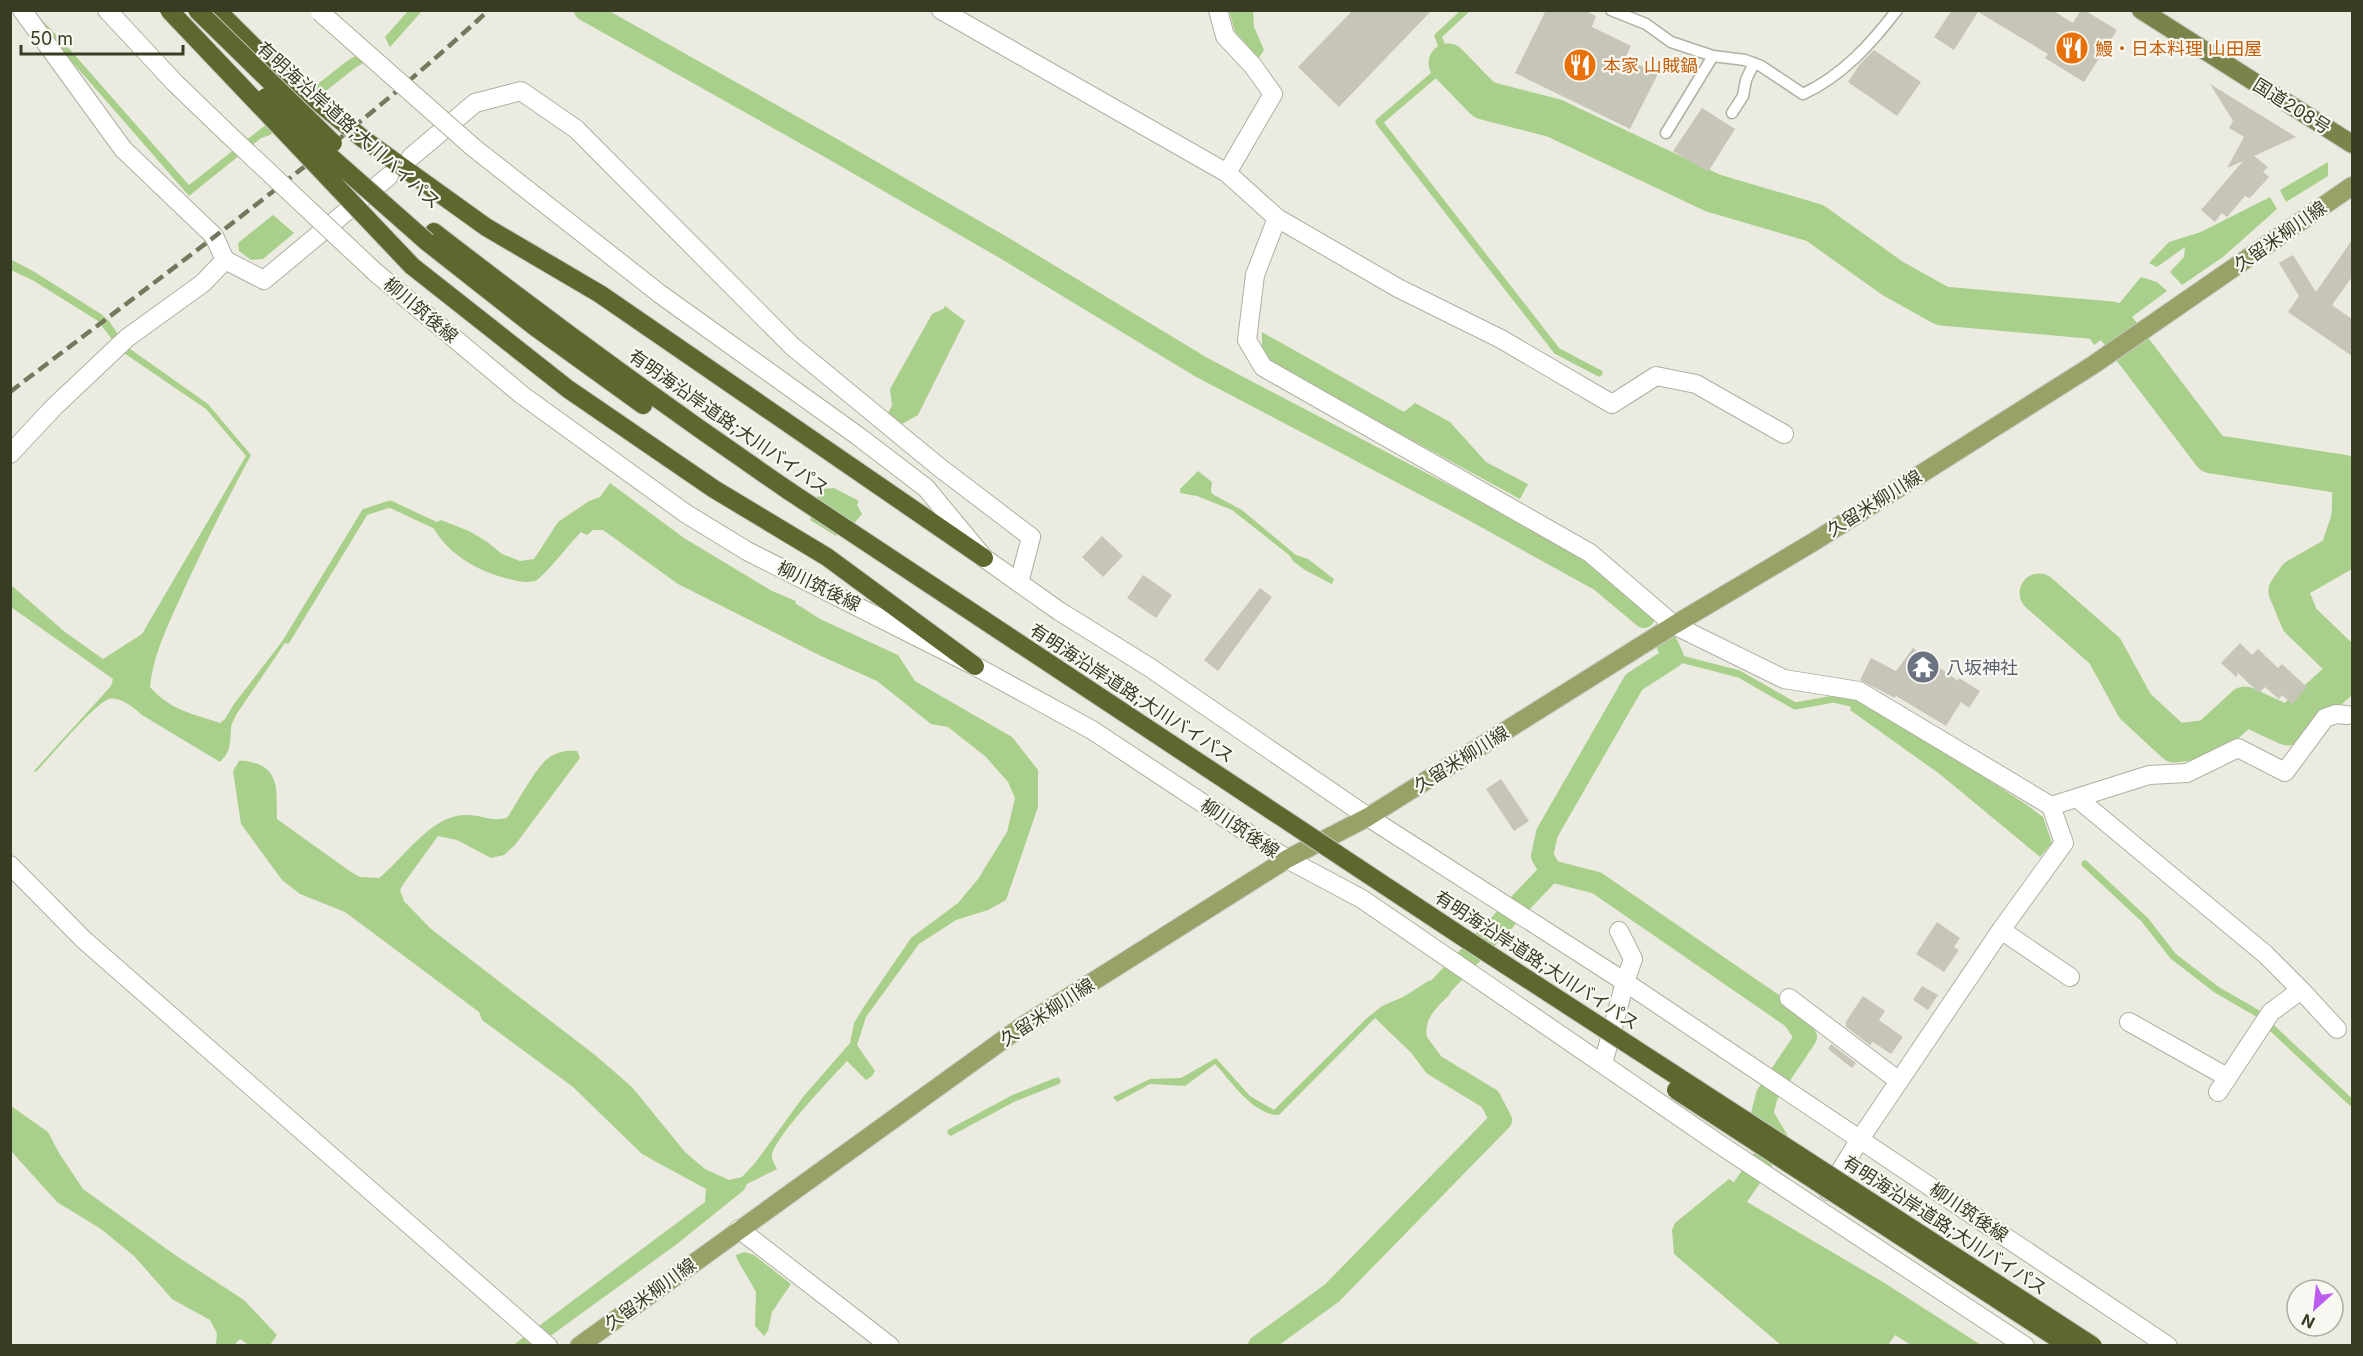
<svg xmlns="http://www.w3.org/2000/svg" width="2363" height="1356" font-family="Inter,'Noto Sans JP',sans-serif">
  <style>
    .water { fill: #a8d08a }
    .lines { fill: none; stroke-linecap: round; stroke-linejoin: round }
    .stream { stroke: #a8d08a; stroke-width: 7 }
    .canal { stroke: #a8d08a; stroke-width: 22 }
    .river { stroke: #a8d08a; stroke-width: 39 }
    .building { fill: #c6c5b7 }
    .service-casing { stroke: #afb0a0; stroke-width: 13 }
    .minor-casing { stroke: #afb0a0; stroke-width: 20 }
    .secondary-casing { stroke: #adae98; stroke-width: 20 }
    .primary-casing { stroke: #c7c8c1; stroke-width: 20 }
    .trunk-casing { stroke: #c7c8c1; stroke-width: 20 }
    .motorway-casing { stroke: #c7c8c1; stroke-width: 20 }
    .service { stroke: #fff; stroke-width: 10 }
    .minor { stroke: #fff; stroke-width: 18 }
    .secondary { stroke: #fff; stroke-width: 18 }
    .primary { stroke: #98a166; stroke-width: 18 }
    .trunk { stroke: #7a844a; stroke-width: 18 }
    .motorway { stroke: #5c682e; stroke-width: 18 }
    .rail { stroke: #74785c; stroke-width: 4.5; stroke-dasharray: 12 6; stroke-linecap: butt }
    .secondary-bridge-casing { stroke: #adae98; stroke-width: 20; stroke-linecap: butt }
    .motorway-bridge-casing { stroke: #c7c8c1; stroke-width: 20; stroke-linecap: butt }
    .secondary-bridge { stroke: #fff; stroke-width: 18 }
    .motorway-bridge { stroke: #5c682e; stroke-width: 18 }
    .labels { text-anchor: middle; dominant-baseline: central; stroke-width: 4.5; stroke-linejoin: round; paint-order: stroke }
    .food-label { font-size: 18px; fill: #c56008; stroke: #f8f7f2; text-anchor: start }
    .street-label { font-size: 18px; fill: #383c22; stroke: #f8f7f2 }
    .worship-label { font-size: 18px; fill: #5b616d; stroke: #f8f7f2; text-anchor: start }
  </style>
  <rect width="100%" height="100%" fill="#ecebe1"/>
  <path class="water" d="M33,11L65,44L189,185L347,61L370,47L374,56L355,68L270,135L261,138L189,196L54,41Z
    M408,11H422L390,47L385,37Z
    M1229,11H1253L1254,27L1264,50L1259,58L1235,32Z
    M2328,162V176L2286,202L2280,190Z
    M2270,197L2277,209L2223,257L2182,285L2170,272L2184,257L2185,247L2157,267L2149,263L2169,242L2201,232Z
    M273,215L294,233L263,259L251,260L239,251L238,243Z
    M10,259L33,271L101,314L109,321L126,346L208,404L251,455C226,501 203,548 181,596C168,625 153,655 150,687C170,710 193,714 220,723L225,719L234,704L284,639L287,640L236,715C234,720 231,724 231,729C230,744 231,751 220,762L142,715C134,708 120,696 109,699C96,702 48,759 36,772L34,771L111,686L113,679L11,607V585L65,632L103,659L142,634L246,456L206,409L121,351L98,321L34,281L11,270Z
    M2141,277L2157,282L2167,291L2094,345L2084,328L1998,322V296L2118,305Z
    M945,306L965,321L918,415L902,424L888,413L892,406L890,389L932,314L943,309Z
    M1262,332L1404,412L1415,403L1450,422L1486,462L1528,484L1520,499L1274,365L1262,354Z
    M1198,471L1212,482L1211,492L1214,495L1242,510L1296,555L1308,559L1334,579L1332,584L1305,570L1294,562L1289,555L1232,510L1197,496L1180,493V489Z
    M610,483L684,538L772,591L796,601L795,603L820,619L898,655L915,681L1012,737L1038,770V807L1006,900L988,910L956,920L919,944L866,1017L857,1045L875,1071L872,1076L866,1080L847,1061C834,1075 771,1141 772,1156C772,1160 775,1165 777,1169L747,1184L744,1190L677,1244L538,1345L512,1346L705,1202L706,1189L642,1154L573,1087L482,1020L479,1012L345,912L300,894L282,880L241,824L233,771L239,761C246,760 251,762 258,764C281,773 276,798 277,819L351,872L360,877L379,878C403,859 431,815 465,815C481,814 489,822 507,818C517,803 534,771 546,760C553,753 568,749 577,751L580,758L515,845L504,855L491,858L457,840L438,836L404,883L400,890L404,901L431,929L595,1055L632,1087L685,1152L705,1169L729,1180L742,1177L755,1163L803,1097L850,1043L854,1023L863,1008L911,938L958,903L978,879L1007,832L1015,798L1008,782L986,757L948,727L931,724L877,681L821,656L678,584L603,530H593L587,535L581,532C572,541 545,575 537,580C528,584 518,581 509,579C480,572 450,556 434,529L437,522L441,520L469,531L486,541L502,554L520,561L534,559L558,522L589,501L600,497Z
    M834,488L859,501L857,505L862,514L850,528L838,532L836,536L810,520L812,515L809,508L823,489Z
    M1854,698L1938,747L2027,805L2043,817L2052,843L2040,857L1941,775L1850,710Z
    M1496,913L1514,926L1476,964L1461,951Z
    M1430,980L1451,993C1430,1014 1416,1027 1436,1055L1428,1069L1375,1018L1279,1115C1254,1116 1230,1080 1215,1064L1185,1086L1150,1084L1117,1102L1113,1097L1150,1079L1181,1078L1216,1058L1250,1096L1274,1110L1367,1018L1382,1006L1403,997Z
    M11,1106L48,1132L59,1153L83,1189L175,1255L244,1300L277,1335L270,1345H249L240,1339L234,1345H216L217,1333L210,1320L172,1299L134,1256L101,1229L57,1202L11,1151Z
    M1729,1179L1746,1191L1742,1199L1883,1282L1981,1345H1911L1895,1335L1888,1345H1781L1674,1254L1672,1230L1675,1223Z
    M744,1252L754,1255L791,1284L772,1312L768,1331L764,1336L755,1326L756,1292L737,1259L736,1255Z"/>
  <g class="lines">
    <path class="stream" d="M1466,10L1438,36L1448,63L1379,122L1557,351L1599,373
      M287,640L365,512L390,504L437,526
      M1673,657L1739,674L1795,706L1834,699L1859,705
      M2085,864L2145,920L2173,956L2217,990L2257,1013
      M2273,1029L2352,1103
      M951,1132L1014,1098L1057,1081"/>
    <path class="canal" d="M585,10L831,148L1006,249L1201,367L1471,509L1601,581L1644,617
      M1667,644L1673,657L1634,682L1547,833L1542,856L1551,871L1597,883L1793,1018L1806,1037L1767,1095L1762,1114L1777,1139L1735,1200L1738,1216
      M1419,1009L1551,871
      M1259,1346L1332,1293L1501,1120L1490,1099L1434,1065L1414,1038"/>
    <path class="river" d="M1448,63L1484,100L1554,118L1713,193L1815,223L1892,278L1942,306L2111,321L2212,454L2342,474L2352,484L2351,518L2339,554L2297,578L2288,591L2300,620L2352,670
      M2039,593L2105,651L2135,706L2175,743L2209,739L2245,706L2288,726L2352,669"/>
  </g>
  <path class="building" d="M1353,10H1432L1339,107L1298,67Z
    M1546,10H1584L1596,16L1592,27L1631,46L1625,58L1658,74L1630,129L1515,73Z
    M1952,10H2052L2073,23L2081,10H2084L2117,30L2084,82L2045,58L2048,54L1978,12L1954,50L1934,37Z
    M1874,50L1921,82L1897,116L1848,82L1860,64Z
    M2210,84L2296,137L2254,156L2268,167L2263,172L2269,177L2250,198L2245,196L2227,217L2222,213L2215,222L2201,210L2243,161L2227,168L2244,137L2229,128L2233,121Z
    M1702,108L1735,129L1708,172L1673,151Z
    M2352,240V277L2332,305L2352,319V356L2288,312L2299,296L2279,263L2293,255L2316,292Z
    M1102,536L1123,556L1103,577L1082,557Z
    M1143,575L1172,595L1156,618L1127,598Z
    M1260,588L1272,597L1218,671L1204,660Z
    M2240,643L2252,655L2258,649L2278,668L2282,664L2307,687L2292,704L2282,695L2279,699L2265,687L2259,693L2238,673L2236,677L2221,663Z
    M1913,648L1958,681L1959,678L1980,691L1969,708L1961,702L1946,726L1896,696L1895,698L1860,680L1871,658L1896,671Z
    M1501,779L1529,821L1514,831L1486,789Z
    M1937,922L1960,938L1954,947L1959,950L1944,972L1916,954Z
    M1922,986L1938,995L1928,1010L1913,1000Z
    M1863,996L1885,1011L1879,1020L1903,1037L1891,1054L1873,1042L1870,1045L1845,1026L1847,1024L1845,1023Z
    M1831,1044L1856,1063L1852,1068L1828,1049Z"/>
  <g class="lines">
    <g class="service-casing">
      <path id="service" d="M1611,10L1646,24L1671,42L1713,56L1745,60L1761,66L1803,94C1842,76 1871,44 1897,10
        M1732,113L1743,96L1746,80L1754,63
        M1666,133L1713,56"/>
    </g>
    <g class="minor-casing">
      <path id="minor" d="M941,10L1227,173L1277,218L1398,288L1501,339L1612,404L1656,376L1696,384L1784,434
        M1218,10L1225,36L1253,66L1273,94L1227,173
        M411,157L475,103L521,91L576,129L792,346L939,467L1031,537L1019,583
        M1277,218L1255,275L1247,340L1263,367L1590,553L1674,625L1784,679L1859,691L2051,806L2064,843L2001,930L1860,1139
        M225,260L264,280L389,176
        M10,454L54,407L127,338L203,283L225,260L214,236L123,149L22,10
        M2077,798L2265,954L2301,990
        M2051,806L2149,775L2187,773L2238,748L2285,772L2325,718L2336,714L2347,715
        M10,865L84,940L548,1346
        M2001,930L2070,977
        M1619,931L1633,959L1625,982
        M1789,998L1899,1081
        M2129,1022L2227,1077
        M2218,1092L2271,1012L2301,990L2337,1029
        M739,1229L890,1346"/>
    </g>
    <g class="secondary-casing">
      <path id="secondary" d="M107,10L175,83L228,134
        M474,148L660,294L858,436L926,488L984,558L1059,611L1149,667L1368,817L1625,982L2168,1346
        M375,272L522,395L685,513L747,551L975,666L1092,730L1287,859L1362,899L1722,1146L2025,1346
        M1603,1064L1625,982
        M1828,1191L1860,1139"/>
    </g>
    <g class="primary-casing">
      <path id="primary" d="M579,1346L1021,1027L1287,859L1368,817L1674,625L1815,541L2093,365L2352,186"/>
    </g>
    <g class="trunk-casing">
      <path id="trunk" d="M2141,10L2352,144"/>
    </g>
    <g class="motorway-casing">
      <path id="motorway" d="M217,10L264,57L340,120
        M362,138L486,227L600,294L984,558
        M434,232C550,322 668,408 789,491
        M427,242L535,327L643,405
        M412,266L568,389L714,489L827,557L975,666"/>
    </g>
    <use href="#service" class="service"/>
    <use href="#minor" class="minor"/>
    <use href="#secondary" class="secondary"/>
    <use href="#primary" class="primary"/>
    <use href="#trunk" class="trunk"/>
    <use href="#motorway" class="motorway"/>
    <path class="rail" d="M10,392C172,268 339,148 489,10"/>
    <g class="secondary-bridge-casing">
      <path id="secondary-bridge" d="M320,12L474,148
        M228,134L375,272"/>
    </g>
    <g class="motorway-bridge-casing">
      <path id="motorway-bridge" d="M169,10L412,266
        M197,10L333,143
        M266,97L307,136L427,242
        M340,120L362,138
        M789,491L1461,936L2093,1346
        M1676,1090L2069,1346"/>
    </g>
    <use href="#secondary-bridge" class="secondary-bridge"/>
    <use href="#motorway-bridge" class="motorway-bridge"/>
  </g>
  <defs>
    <g id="restaurant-disc" transform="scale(1.725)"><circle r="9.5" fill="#e8710a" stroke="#f8f7f2"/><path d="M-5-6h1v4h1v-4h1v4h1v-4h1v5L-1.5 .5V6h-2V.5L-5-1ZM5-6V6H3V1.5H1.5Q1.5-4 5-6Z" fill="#fff"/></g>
    <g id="temple-disc" transform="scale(1.725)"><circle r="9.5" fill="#6b7280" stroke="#f8f7f2"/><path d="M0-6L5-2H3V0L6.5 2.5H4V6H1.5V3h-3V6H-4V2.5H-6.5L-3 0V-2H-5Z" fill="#fff"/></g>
  </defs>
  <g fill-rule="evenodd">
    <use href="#restaurant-disc" x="2072" y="48"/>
    <use href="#restaurant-disc" x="1580" y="65"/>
    <use href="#temple-disc" x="1923" y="667"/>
  </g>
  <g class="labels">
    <g class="food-label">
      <text x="2095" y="48">鰻・日本料理 山田屋</text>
      <text x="1603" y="65">本家 山賊鍋</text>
    </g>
    <g class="street-label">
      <text transform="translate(2292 106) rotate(32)">国道208号</text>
      <text transform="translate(349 125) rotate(42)">有明海沿岸道路;大川バイパス</text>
      <text transform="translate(2280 236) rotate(-35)">久留米柳川線</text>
      <text transform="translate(421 310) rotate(40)">柳川筑後線</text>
      <text transform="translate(729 422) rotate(35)">有明海沿岸道路;大川バイパス</text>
      <text transform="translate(1874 503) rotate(-32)">久留米柳川線</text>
      <text transform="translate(819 586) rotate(26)">柳川筑後線</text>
      <text transform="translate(1132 693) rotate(33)">有明海沿岸道路;大川バイパス</text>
      <text transform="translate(1461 759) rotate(-32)">久留米柳川線</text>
      <text transform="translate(1240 828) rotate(34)">柳川筑後線</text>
      <text transform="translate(1537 960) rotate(33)">有明海沿岸道路;大川バイパス</text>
      <text transform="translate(1047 1012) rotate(-33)">久留米柳川線</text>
      <text transform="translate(1969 1212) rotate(34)">柳川筑後線</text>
      <text transform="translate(1945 1225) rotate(33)">有明海沿岸道路;大川バイパス</text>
      <text transform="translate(650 1294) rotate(-36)">久留米柳川線</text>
    </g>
    <g class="worship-label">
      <text x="1946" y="667">八坂神社</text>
    </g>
  </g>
  <rect width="2363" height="1356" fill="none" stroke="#383c22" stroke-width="24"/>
  <g transform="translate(2315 1308) rotate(207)"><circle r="28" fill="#f8f7f2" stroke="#abac9f" stroke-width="1.5"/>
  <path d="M0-4.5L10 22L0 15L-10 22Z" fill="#bc5bf0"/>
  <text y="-9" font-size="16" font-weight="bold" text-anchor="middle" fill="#383c22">N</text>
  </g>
  <path d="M21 45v9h162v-9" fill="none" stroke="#383c22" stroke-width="3"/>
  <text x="30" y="45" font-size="18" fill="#383c22" stroke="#f8f7f2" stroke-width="4.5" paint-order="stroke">50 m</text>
</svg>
